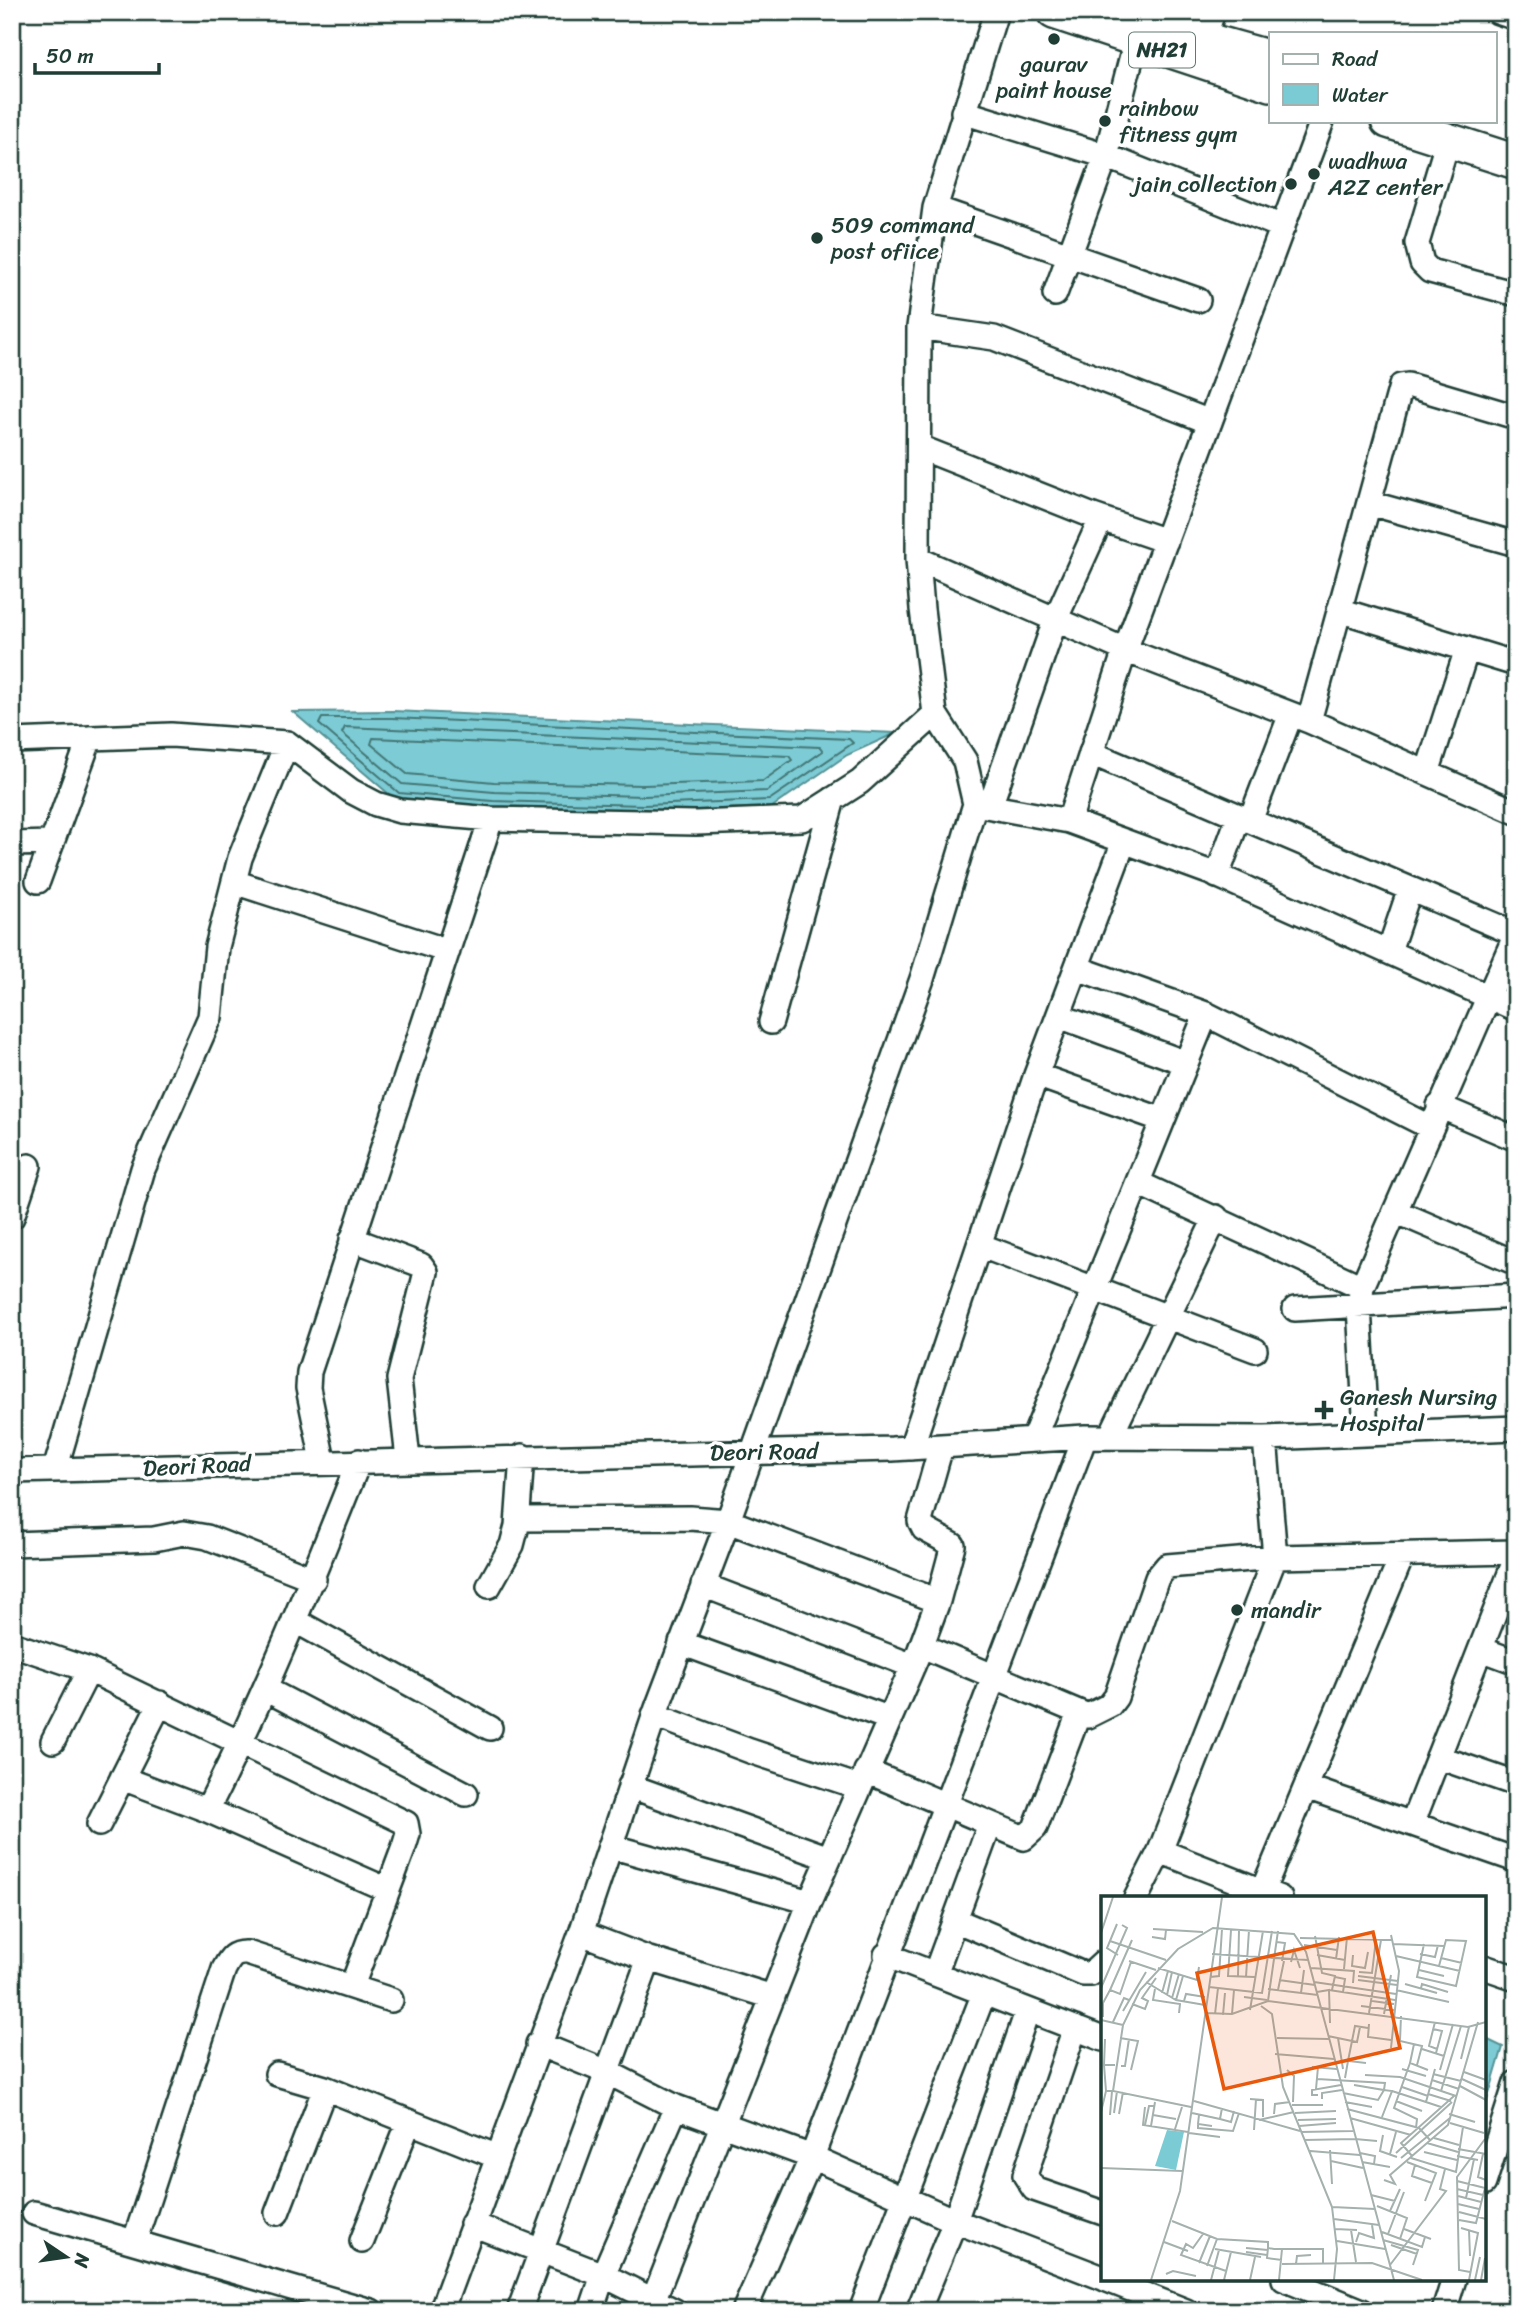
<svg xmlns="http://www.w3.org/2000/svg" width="1528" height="2323" font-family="Sriracha,sans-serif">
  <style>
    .water { fill: #7bcbd5; stroke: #569295; stroke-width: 2 }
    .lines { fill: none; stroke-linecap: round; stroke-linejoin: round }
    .shore { stroke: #447674; stroke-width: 2 }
    .minor-casing { stroke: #1f3d34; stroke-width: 28 }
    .highway-casing { stroke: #1f3d34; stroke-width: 38 }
    .minor { stroke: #fff; stroke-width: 23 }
    .highway { stroke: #fff; stroke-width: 33 }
    .poi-dot { fill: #1f3d34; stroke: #fff; stroke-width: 2.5 }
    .labels { text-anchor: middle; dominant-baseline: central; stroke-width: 7; stroke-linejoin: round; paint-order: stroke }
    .shield { fill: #fff; stroke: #627771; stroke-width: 2 }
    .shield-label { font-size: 21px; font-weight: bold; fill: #1f3d34 }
    .poi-label { font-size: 23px; fill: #1f3d34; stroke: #fff; text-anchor: start }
    .street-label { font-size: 23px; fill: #1f3d34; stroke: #fff }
    .inset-road { fill: none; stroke: #a5b1ae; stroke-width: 2 }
    .view { fill: #e8590c; fill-opacity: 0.15; stroke: #e8590c; stroke-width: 3.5 }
    .inset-edge { fill: none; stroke: #1f3d34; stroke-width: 3.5 }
  </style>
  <rect width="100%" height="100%" fill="#fff"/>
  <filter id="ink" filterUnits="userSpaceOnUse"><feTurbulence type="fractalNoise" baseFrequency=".0143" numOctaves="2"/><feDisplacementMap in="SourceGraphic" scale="14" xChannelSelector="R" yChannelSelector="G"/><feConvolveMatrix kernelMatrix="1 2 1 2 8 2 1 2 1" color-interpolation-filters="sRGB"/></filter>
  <g filter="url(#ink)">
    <path class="water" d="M393,711L896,733L847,755L772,807L644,812L493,808L396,800L293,712Z
      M1484,2038L1503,2047L1484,2111Z"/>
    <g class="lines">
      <path class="shore" d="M322,718H393L849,739L853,743L769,800L644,805L493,801L399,793L319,724Z
        M345,727L820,747L823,751L767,791L644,796L494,792L402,784L342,733Z
        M373,738L789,756L792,760L763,781L644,785L494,782L407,774L371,744Z"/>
      <g class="minor-casing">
        <path id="minor" d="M1498,12L1516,18
          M1204,38L1213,12
          M963,112L1106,156L1283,227
          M1448,140L1417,243L1422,263L1430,271L1516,294
          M935,208L1198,300
          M1055,294L1106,156L1136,40
          M919,327L994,338L1210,422
          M919,447L1093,516L1166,541
          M1369,503L1516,544
          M918,559L1125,650L1309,721L1516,812
          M1339,610L1516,664
          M1309,721L1401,386L1408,385L1516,417
          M12,741L171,735L287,743L351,791L376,804L400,811L491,819L696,823L802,819L860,782L935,714
          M1091,753L1516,934
          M1427,773L1467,649
          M975,804L1069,821L1214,874L1516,1009
          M990,806L1056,618L1101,519
          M1069,821L1125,650L1322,121
          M1250,821L1291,714
          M12,844L52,843
          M1217,876L1239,816
          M38,881L90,738
          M234,882L448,951
          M1389,951L1410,889
          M1077,968L1206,1014L1430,1127
          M1059,1016L1186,1063
          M771,1022L833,799
          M1036,1075L1163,1120
          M1439,1106L1516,1139
          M1138,1183L1362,1287
          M1395,1211L1516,1263
          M12,1217L29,1166
          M352,1239L421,1265L426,1272L399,1379L408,1459
          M979,1245L1255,1350
          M1295,1309L1516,1296
          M1366,1432L1359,1306L1362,1287L1516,934
          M1110,1437L1216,1217
          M1033,1440L1206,1014
          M911,1448L1036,1075L1124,841
          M323,1461L308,1388L309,1372L491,819
          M359,1461C312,1579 265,1696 207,1810L388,1890
          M55,1470L143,1169L210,1017L217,947L240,858L287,743
          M12,1471L892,1449L1085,1437L1265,1438L1516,1428
          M518,1519L690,1518L728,1521L938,1601L953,1545L924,1529L920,1521L941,1447
          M12,1544L154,1539L184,1533L207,1537L314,1579
          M703,1585L913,1666
          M489,1586L512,1545L517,1526L522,1456
          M294,1620L490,1728
          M681,1643L888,1718
          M12,1644L89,1670L406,1823L408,1834L404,1847L352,1986
          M922,1646L1088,1716L1110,1705L1116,1697L1157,1578L1167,1566L1275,1557L1516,1552
          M1481,1649L1516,1662
          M265,1689L466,1794
          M654,1715L750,1751L859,1787
          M53,1741L89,1670
          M1438,1757L1516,1784
          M866,1771L1024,1838L1035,1828L1079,1713
          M122,1778L207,1810
          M630,1786L829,1858
          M1306,1787L1516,1860
          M99,1824L160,1703
          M1412,1824L1516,1558
          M610,1846L810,1902
          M1160,1851L1280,1898
          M1262,1892L1402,1556
          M1136,1898L1160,1851L1275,1557L1265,1438
          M955,1920L1083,1974H1091L1103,1963
          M581,1933L649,1959L773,1997
          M886,1955L1103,2039
          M1484,1967L1516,1978
          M935,1974L990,1824
          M1075,2028L1025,2175L1034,2189L1103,2213
          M538,2044L607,2072L676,2107L812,2157L955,2221L1103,2278
          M277,2074L325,2088L498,2157
          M1484,2183L1516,2083
          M34,2213L371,2311
          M277,2213L325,2088
          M472,2224L603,2275L675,2311
          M135,2240L224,1969C230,1958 233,1952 247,1953L391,2000
          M362,2241L409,2122
          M1105,2279L1186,2311
          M1284,2279L1362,2311
          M441,2311L581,1933L657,1708L728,1521L922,979L975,804L965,761L935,714L922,609L918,559L919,327L935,208L996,12
          M519,2311L649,1959
          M591,2311L603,2275L676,2107
          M649,2311L810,1902L919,1652L938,1601
          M744,2311L812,2157L1085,1437
          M861,2311L984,1993
          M918,2311L955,2221L1027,2012
          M1444,2311L1454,2279"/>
      </g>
      <g class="highway-casing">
        <path id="highway" d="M1054,12L1271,84
          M1156,26L1271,58
          M1388,121L1516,162"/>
      </g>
      <use href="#minor" class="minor"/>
      <use href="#highway" class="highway"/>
    </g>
  </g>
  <g class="poi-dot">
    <circle cx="1054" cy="39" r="7"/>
    <circle cx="1105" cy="121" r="7"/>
    <circle cx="1314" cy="174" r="7"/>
    <circle cx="1291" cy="184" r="7"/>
    <circle cx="817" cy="238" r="7"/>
    <path d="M1320.5 1399.5h7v7h7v7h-7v7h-7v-7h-7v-7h7z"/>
    <circle cx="1237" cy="1610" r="7"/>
  </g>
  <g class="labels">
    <rect class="shield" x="1129" y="32.5" width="66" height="35" rx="5"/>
    <g class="shield-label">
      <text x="1162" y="50">NH21</text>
    </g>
    <g class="poi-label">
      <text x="1054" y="64" text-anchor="middle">gaurav<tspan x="1054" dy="26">paint house</tspan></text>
      <text x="1119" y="108">rainbow<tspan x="1119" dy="26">fitness gym</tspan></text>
      <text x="1328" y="161">wadhwa<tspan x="1328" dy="26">A2Z center</tspan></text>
      <text x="1277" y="184" text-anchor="end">jain collection</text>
      <text x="831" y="225">509 command<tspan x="831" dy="26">post ofiice</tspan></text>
      <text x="1340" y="1397">Ganesh Nursing<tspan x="1340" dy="26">Hospital</tspan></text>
      <text x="1251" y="1610">mandir</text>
    </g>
    <g class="street-label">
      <text transform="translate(764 1452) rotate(-1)">Deori Road</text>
      <text transform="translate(197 1466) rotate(-3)">Deori Road</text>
    </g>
  </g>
  <g transform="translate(1101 1896)">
    <rect width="385" height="385" fill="#fff"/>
    <path d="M66,234L83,236L75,274L54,270Z" fill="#7bcbd5"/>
    <path class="inset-road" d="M16,28L6,52L17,59M52,33L102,36M130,34L127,80L154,81M0,37L12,1M290,39L298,75L290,152M214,40L221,77L234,80L231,94M51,41L64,43L65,34M199,42L291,44M9,45L65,64M176,46L184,47L181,65M292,48L343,50M323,48L316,81L355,90L365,45L345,44L338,70M203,49L236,54M111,58L207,64M319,58L334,61L337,49M216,59L244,64M252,59L251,70L264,72L267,56M295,60L359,75M340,62L361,67M235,63L238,41M28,65L55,74M30,66L19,98L9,94L31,44M190,66L193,54L199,72M57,72L96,84L98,71M210,72L253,75L252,87M243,73L246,41M318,74L343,80M258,76L271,77L275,43M137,80L138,34M257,80L297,85M109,81L118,80L121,33M145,81L148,34M234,81L244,83L242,96M178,84L214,89M257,84L296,89M45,86L75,104L104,109M213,86L295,98M304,88L336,97M108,91L162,97M0,92L26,32L21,29M320,92L321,88L347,96M54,93L52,104L79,108L78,117M167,93L217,99M177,94L183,65M228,94L294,104M295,94L348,106M216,96L228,94L229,127M61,97L67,75M161,97L171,35M200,97L203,74M66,99L71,76M143,101L166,104M71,102L78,78M75,104L82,80M83,105L85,98L104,101M167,105L177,35M271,105L293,108M31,108L44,113L47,105L41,102L55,82M160,110L171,118L182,191L231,311L236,353L233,384M260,110L293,114M149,114L162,35M22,115L45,76M104,117L131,118L167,105L367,131L385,126M268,117L280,44M114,118L117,92M131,118L133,94M283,118L290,79M122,119L124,97M300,120L299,145L321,150L316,169M2,121V107L9,94M0,124L22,129M12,126L23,102L28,104M334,126L328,150L336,153M268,128L267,141L290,144M332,133L341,135L335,157M227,140L256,146L259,131M19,142L37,145L30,174M176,142L228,143M237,142L242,173M4,143L3,169H14M313,148L309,167L327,174M321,153L343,160M174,158L233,163M360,163L368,131M240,166L247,165L244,182M265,167L247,165L254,130L267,132M309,167L293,212L316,223L315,232M3,169L5,195M20,170H24L28,143M211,171L236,173M301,173L325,180M334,173L325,206L340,211M186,174L193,180L192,206M339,174L352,128M363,176L385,184M332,178L360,185M264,179L299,181L355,200M216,183L284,187L283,194L253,189M361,183L385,194M331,184L358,193M359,190L385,204M301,191L327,200M215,193L217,171M291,195L325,206M340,195L360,130M242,197L277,204L283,194L291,195L281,221M327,198L350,205M217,199H211V194L240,189M149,203L162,204V221M221,203V197L241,194M93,205L199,235M295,205L321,215M244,206L271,211M191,209H222M44,211L42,229L87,236M90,211L12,195L22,129L39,94L77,53L112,32L193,38L205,56L293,384M246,213L318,232L329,244M0,216L5,195H12M13,217L16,195M91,217L119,223L121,212M194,217L235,215M18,218L22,196M173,218L174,208L189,206M348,218L374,226M9,219L11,195M52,219L75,223M98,219L97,228L111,230M249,222L310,239M119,223L130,226L133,215M158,224L193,216M197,224L235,223M349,227L383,237M97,228V232L132,235L138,217M44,229L48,210H53M50,230L54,206M198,230L235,227M74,233L81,211M153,234L155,203M200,236L252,235M88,237L119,241M282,239L279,255L296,261M333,242L358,249M254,243L276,245M203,244L254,243M326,247L357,256M357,253L385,258M229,254L231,288M209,255L259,259M323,256L356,264M259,257L274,260L273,268M295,257L351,206M289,258L295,236M382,258L377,281L385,284M311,260L300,247L353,200M356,260L377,264M300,262L349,222M310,262L355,276L362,231M230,265L262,272M261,266L289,271M306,266L335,277L324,305M314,269L311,280L331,287M0,272L81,275M283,284L294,288L289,279L347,229L377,126M356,285L384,292M356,293L382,299M270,299L294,305M357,300L380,306M365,302L373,263M357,308L378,313M276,310L306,322L299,343M231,311L274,313M289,315L299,293M358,316L385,323M233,323L278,329M358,324L375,327L384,292M71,325L116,343L167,346V352L173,353H222V368M360,332L377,337L368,384M234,333L256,334M303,333L330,343M250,334L255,366M368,334L369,360M281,336L321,351L324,341M102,338L92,352L85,348L80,359L125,375M287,338L303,296M282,344L317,354L312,369M236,345L284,353M63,346L87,355M255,346L258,337L273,342L271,329M290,349L316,358M145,352L167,354M167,352L166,362L181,364M114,353L160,361M145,356L166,359M98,367L109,340M181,368L271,367L321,384M195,368L196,360L210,359M289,369L345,295L339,293L344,273M106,370L116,343M369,376L358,374L356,281L384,243M65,378L72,375L95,380M50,384L79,295L121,1M110,384L118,354M123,384L130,356M149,384L154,361M178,384L181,353M374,384L379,361M380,384L384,362"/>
    <path class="view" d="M272,36L299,152L123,193L96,77Z"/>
    <rect width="385" height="385" class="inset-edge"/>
  </g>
  <rect width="1528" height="2323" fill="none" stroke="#fff" stroke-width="42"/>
  <rect x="21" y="21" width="1486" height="2281" fill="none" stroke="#1f3d34" stroke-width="2.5" filter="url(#ink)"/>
  <rect x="1269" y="32" width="228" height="91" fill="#ffffff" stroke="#a5b1ae" stroke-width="2"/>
  <rect x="1283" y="54" width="35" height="10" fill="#ffffff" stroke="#a5b1ae" stroke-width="2"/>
  <text x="1332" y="66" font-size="21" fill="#1f3d34">Road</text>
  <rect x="1283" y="84" width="35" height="21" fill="#7bcbd5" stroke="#a5b1ae" stroke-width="2"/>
  <text x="1332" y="102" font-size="21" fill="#1f3d34">Water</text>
  <g transform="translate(66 2257) rotate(103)" stroke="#ffffff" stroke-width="5" paint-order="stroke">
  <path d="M0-5L12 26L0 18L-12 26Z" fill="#1f3d34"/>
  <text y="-10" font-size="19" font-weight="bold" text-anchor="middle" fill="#1f3d34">N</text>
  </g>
  <path d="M35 63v10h124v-10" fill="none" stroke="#1f3d34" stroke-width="3.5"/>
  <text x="46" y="63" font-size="21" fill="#1f3d34" stroke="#ffffff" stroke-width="5" paint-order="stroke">50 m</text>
</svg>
